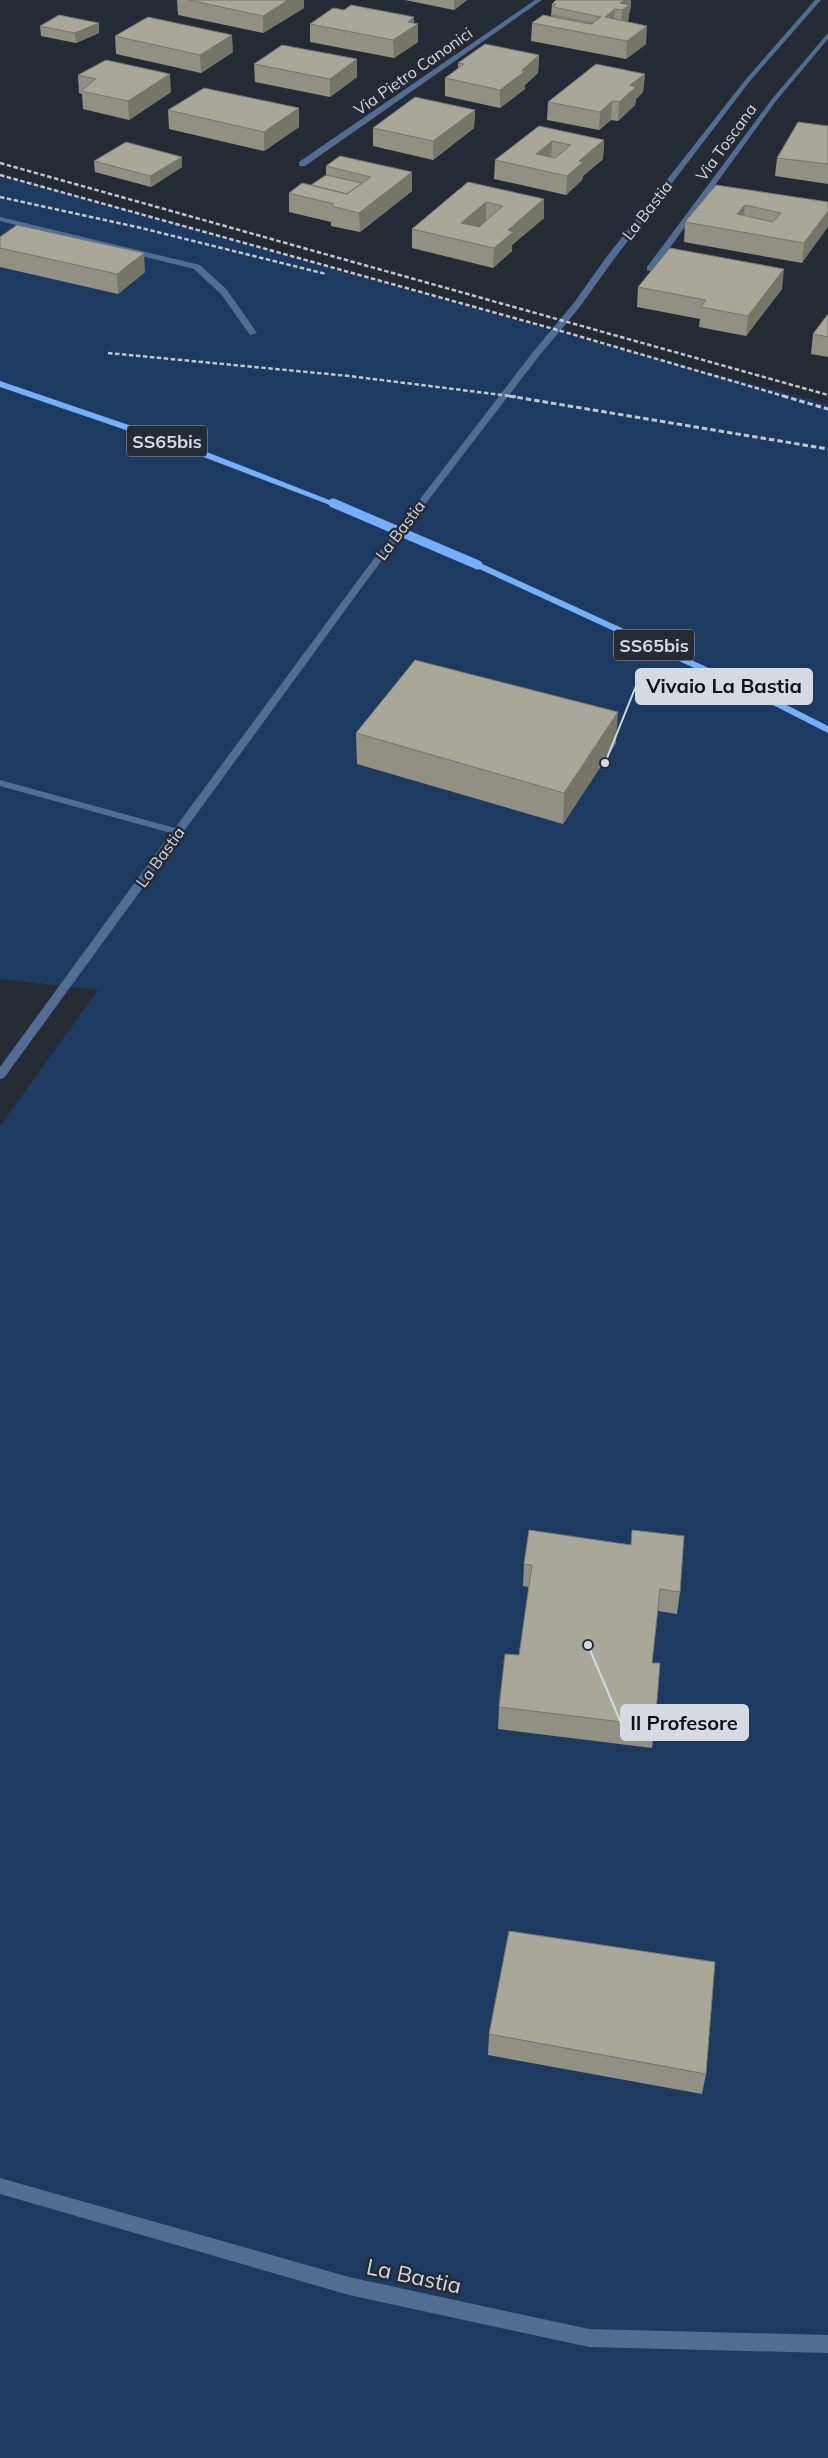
<svg xmlns="http://www.w3.org/2000/svg" width="828" height="2458" font-family="Mulish,sans-serif">
  <style>
    .green { fill: #1d3b61 }
    .lines { fill: none; stroke-linecap: round; stroke-linejoin: round }
    .minor { fill: #526d92; fill-rule: evenodd }
    .major { fill: #75aefa; fill-rule: evenodd }
    .rail-far1 { stroke: #c1c6ce; stroke-width: 2.5; stroke-dasharray: 4.5 2.5; stroke-linecap: butt }
    .rail { stroke: #c1c6ce; stroke-width: 3; stroke-dasharray: 5.5 3; stroke-linecap: butt }
    .major-bridge { stroke: #75aefa; stroke-width: 9 }
    .wall { fill: #919083 }
    .shaded-wall { fill: #76756a }
    .building { fill: #a9a798; stroke: #76756a; fill-rule: evenodd }
    .labels { text-anchor: middle; dominant-baseline: central; stroke-width: 5; stroke-linejoin: round; paint-order: stroke }
    .far-street-label { font-size: 16px; fill: #d5dae1; stroke: #242b35 }
    .shield { fill: #242b35; stroke: #a0a6ad; stroke-width: 1 }
    .shield-label { font-size: 18px; font-weight: bold; fill: #d5dae1 }
    .near-street-label { font-size: 22px; fill: #d5dae1; stroke: #242b35 }
    .leader { fill: none; stroke: #d5dae1; stroke-width: 2 }
    .callout-dot { fill: #d5dae1; stroke: #242b35; stroke-width: 2 }
    .callout { fill: #d5dae1; stroke: #d5dae1; stroke-width: 2 }
    .callout-label { font-size: 20px; text-anchor: middle; font-weight: bold; fill: #111 }
  </style>
  <rect width="100%" height="100%" fill="#242b35"/>
  <path class="green" d="M0,174L587,340L828,404V2458H0V1126L98,990L0,979Z"/>
  <g class="lines">
    <path class="minor" d="M535,0H542L305,166H299V162Z
      M815,0H821L750,81L614,259L579,308L539,356L370,576L4,1078L0,1079V1067L171,833L0,786V780L175,828L364,572L533,352L573,304L608,255L746,79Z
      M828,33V39L776,101L653,271H647V267L772,99Z
      M0,217L200,265L227,290L257,333L250,335L221,294L194,269L0,221Z
      M0,2178L349,2277L589,2329L828,2335V2353L589,2347L349,2295L0,2194Z"/>
    <path class="major" d="M0,381L199,449L337,503L330,505L193,453L0,387Z
      M478,562L761,692L828,726V733L755,696L475,567V563Z"/>
    <path class="rail-far1" d="M0,163L828,395
      M0,175L568,333L787,397
      M0,197L137,227L326,274
      M108,353L349,376L518,397"/>
    <path class="rail" d="M509,396L828,449
      M783,396L828,409"/>
    <path class="major-bridge" d="M333,503L478,565"/>
  </g>
  <path class="wall" d="M177,0H304V8L263,33L178,15Z
    M405,0H467L454,10Z
    M556,0H631L630,12L629,13L628,22L646,44L626,59L531,41L532,23L551,16L552,4Z
    M344,10L414,23L418,42L394,58L310,42V24Z
    M40,26L99,33L76,43L41,36Z
    M115,36L233,52L201,73L116,54Z
    M539,55L538,73L525,85V89L500,108L445,96V78L458,69V63Z
    M254,64L357,77L330,97L255,82Z
    M645,74L643,92L636,99L635,105L618,121L611,120L599,130L547,120L548,102Z
    M78,75L171,92L129,120L83,109L82,94L79,93Z
    M168,110L299,127L264,151L169,129Z
    M475,110L474,128L433,160L373,146V128Z
    M539,126L604,140L603,159L583,176L582,180L566,195L494,179L495,160Z
    M828,126V184L775,176L777,158Z
    M182,157V167L151,187L95,172L94,161Z
    M326,166L412,172V191L360,232L331,226V222L289,212V193L311,185L326,175Z
    M468,182L544,218L512,245V251L493,268L412,248V229Z
    M716,185L828,202L802,263L684,242L685,222Z
    M0,237L145,272L118,294L0,267Z
    M638,287L782,289L746,336L699,327L700,319L637,307Z
    M828,314V357L811,354L813,334Z
    M356,733L616,743L563,824L357,764Z
    M529,1530L680,1592L677,1614L658,1611L652,1663L655,1726L652,1748L498,1729L499,1707L519,1655L529,1587L523,1586L524,1564Z
    M489,2034L706,2074L702,2094L488,2055Z"/>
  <path class="shaded-wall" d="M288,0H304V8L263,33V16Z
    M454,0H467L454,10Z
    M624,0H631L630,12L629,13L628,22L621,28L622,10L620,3Z
    M615,9L614,26L605,17Z
    M414,17V26L418,24V42L394,58L393,40L408,22Z
    M99,23V33L76,43L75,33Z
    M647,26L646,44L626,59L627,41Z
    M232,35L233,52L201,73L200,55Z
    M539,55L538,73L525,85V89L500,108V90Z
    M357,59V77L330,97V79Z
    M170,74L171,92L129,120L128,101Z
    M645,74L643,92L636,99L635,105L618,121L619,102L630,85Z
    M612,101L611,120L599,130L600,112Z
    M299,108V127L264,151V132Z
    M475,110L474,128L433,160V141Z
    M604,140L603,159L583,176L582,180L566,195L567,176L579,161Z
    M552,141L551,160L536,154Z
    M182,157V167L151,187L150,176Z
    M412,172V191L360,232L359,213Z
    M544,199V218L512,245V251L493,268L494,248L508,230Z
    M486,202V222L463,241L461,223Z
    M745,205L743,225L737,214Z
    M828,211V227L802,263L804,243Z
    M144,253L145,272L118,294L117,274Z
    M784,269L782,289L746,336L748,316Z
    M618,712L616,743L563,824L564,793Z"/>
  <path class="building" d="M189,0H288L263,16Z
    M556,0H624L620,3L629,5L622,10L615,9L605,17L647,26L627,41L532,23L543,15L591,24L601,17L553,7L556,4H552Z
    M351,5L414,17L408,22L418,24L393,40L310,24L333,8L344,10Z
    M59,15L99,23L75,33L40,26Z
    M553,15L593,23L591,24L551,16Z
    M148,17L232,35L200,55L115,36Z
    M485,44L539,55L521,71H525L500,90L445,78L464,64L458,63Z
    M282,45L357,59L330,79L254,64Z
    M106,60L170,74L128,101L81,91L96,79L78,75Z
    M596,64L645,74L630,85L636,87L619,102L612,101L600,112L548,102Z
    M204,88L299,108L264,132L168,110Z
    M415,97L475,110L433,141L373,128Z
    M798,122L828,126V164L777,158Z
    M539,126L604,140L579,161L583,162L567,176L495,160ZM552,141L571,145L555,158L536,154Z
    M126,142L182,157L150,176L94,161Z
    M340,156L412,172L359,213L331,206L334,204L289,193L302,183L347,194L371,177L326,166Z
    M326,175L362,183L347,194L311,185Z
    M468,182L544,199L508,230L513,232L494,248L412,229ZM486,202L503,206L479,227L461,223Z
    M716,185L828,202V211L804,243L685,222ZM745,205L781,213L773,222L737,214Z
    M17,225L144,253L117,274L0,248V237Z
    M670,248L784,269L748,316L701,307L706,300L638,287Z
    M828,314V337L813,334Z
    M415,660L618,712L564,793L356,733Z
    M529,1530L631,1545L632,1530L684,1536L680,1592L660,1589L652,1663H660L655,1726L499,1707L505,1654L519,1655L532,1565L524,1564Z
    M509,1931L715,1962L706,2074L489,2034Z"/>
  <g class="labels">
    <g class="far-street-label">
      <text transform="translate(413 71) rotate(-35)">Via Pietro Canonici</text>
      <text transform="translate(726 142) rotate(-54)">Via Toscana</text>
      <text transform="translate(647 210) rotate(-52)">La Bastia</text>
      <text transform="translate(400 530) rotate(-53)">La Bastia</text>
      <text transform="translate(160 857) rotate(-54)">La Bastia</text>
    </g>
    <g class="shield">
      <rect x="127" y="425.5" width="80" height="31" rx="4"/>
      <rect x="614" y="629.5" width="80" height="31" rx="4"/>
    </g>
    <g class="shield-label">
      <text x="167" y="441">SS65bis</text>
      <text x="654" y="645">SS65bis</text>
    </g>
    <g class="near-street-label">
      <text transform="translate(414 2276) rotate(12)">La Bastia</text>
    </g>
  </g>
  <path class="leader" d="M605 763L636 686M588 1645L621 1723"/>
  <g class="callout-dot">
    <circle cx="605" cy="763" r="5"/>
    <circle cx="588" cy="1645" r="5"/>
  </g>
  <g class="callout">
    <rect x="636" y="669" width="176" height="35" rx="5"/>
    <rect x="621" y="1705" width="127" height="35" rx="5"/>
  </g>
  <g class="callout-label">
    <text x="724" y="693">Vivaio La Bastia</text>
    <text x="684" y="1730">Il Profesore</text>
  </g>
</svg>
